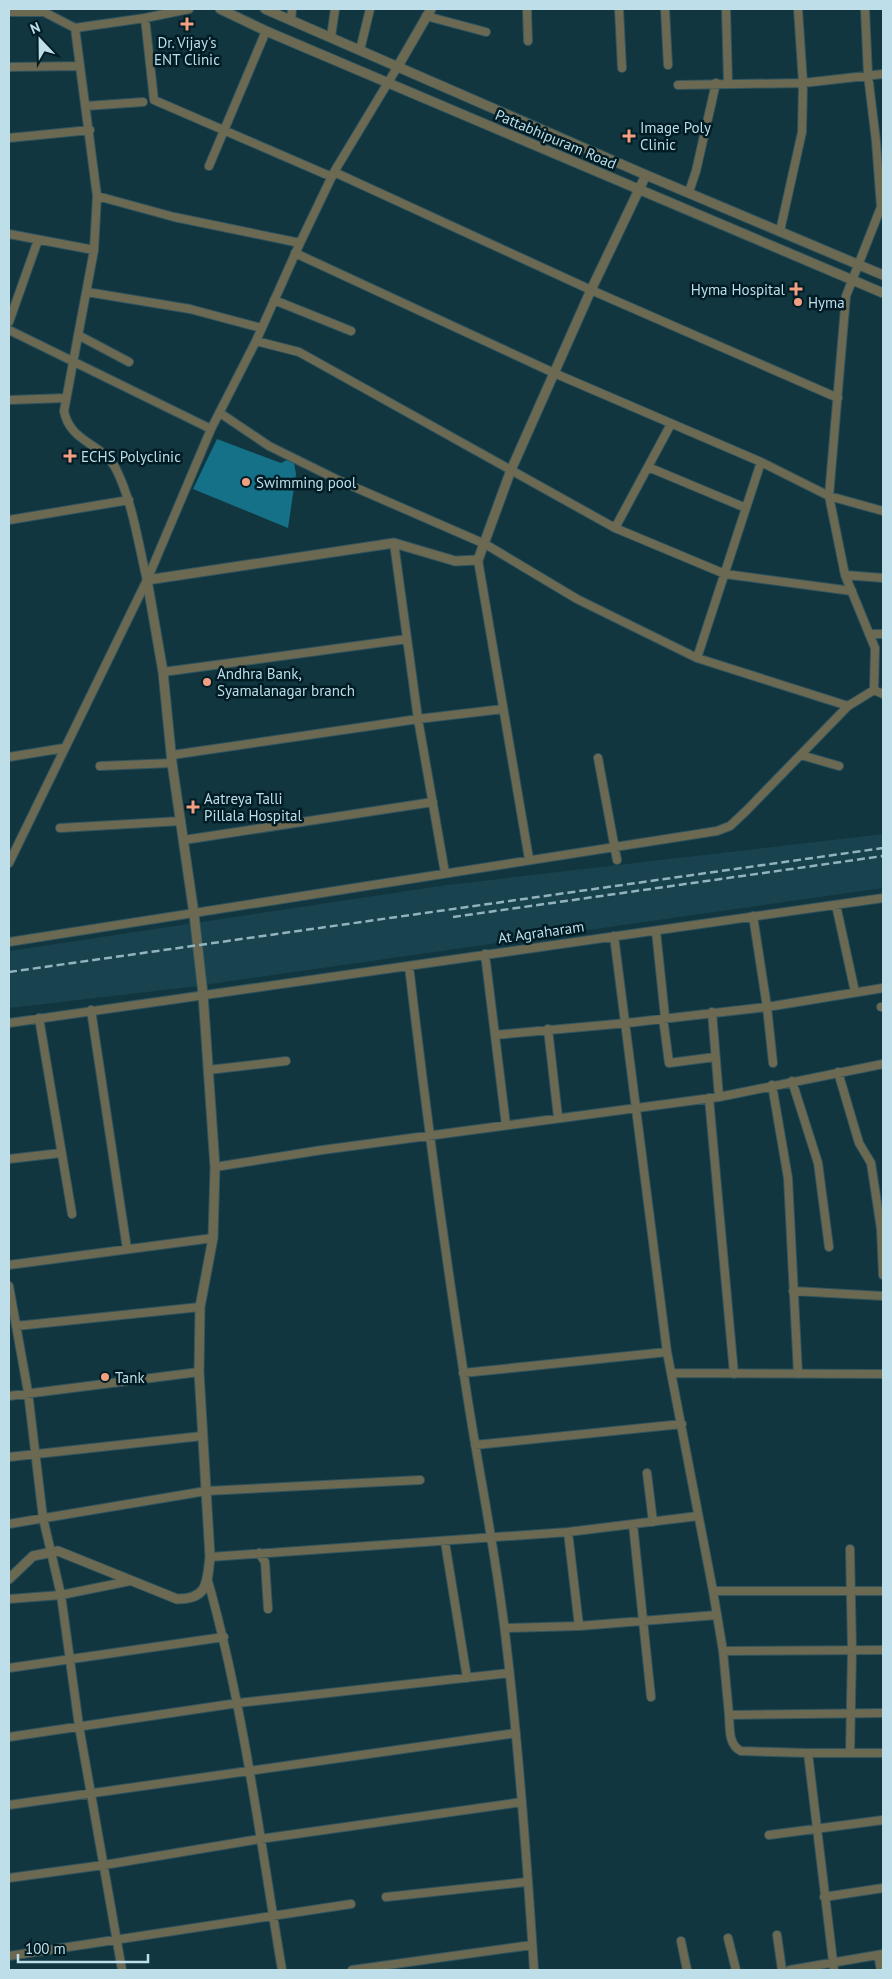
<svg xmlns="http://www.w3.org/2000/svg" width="892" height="1979" font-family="'PT Sans',sans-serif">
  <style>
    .built { fill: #18424e }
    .water { fill: #157188 }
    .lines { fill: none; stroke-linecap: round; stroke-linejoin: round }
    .minor-casing { stroke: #30545e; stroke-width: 10 }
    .tertiary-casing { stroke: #30545e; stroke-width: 11 }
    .minor { stroke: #6c6953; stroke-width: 8 }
    .tertiary { stroke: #6c6953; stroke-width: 9 }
    .rail { stroke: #92b3be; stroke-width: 2.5; stroke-dasharray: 8 4; stroke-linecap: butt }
    .poi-dot { fill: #f39f82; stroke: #011c24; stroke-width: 2 }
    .labels { text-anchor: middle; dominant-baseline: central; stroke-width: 5; stroke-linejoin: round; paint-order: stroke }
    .poi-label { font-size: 15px; fill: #bedee9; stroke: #011c24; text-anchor: start }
    .street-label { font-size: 15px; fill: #bedee9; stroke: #011c24 }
  </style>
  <rect width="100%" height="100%" fill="#113640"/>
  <path class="built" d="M883,834V888L190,987L9,1008V951L447,885Z"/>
  <path class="water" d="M217,439L281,463L293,457L296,474L288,528L193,489Z"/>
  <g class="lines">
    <g class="minor-casing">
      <path id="minor" d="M527,9L528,41
        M619,9L622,68
        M665,9L668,65
        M726,9L728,82
        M865,9L868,75L876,141L881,207L846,296L829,496L845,575L875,648L874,690
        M9,12H44L75,28L145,18L189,9
        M426,16L486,32
        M145,18L154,100L332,177
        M291,20L292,9
        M75,28L97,196L94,250L64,411C70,443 103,443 116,469C133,503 138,543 147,580
        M331,37L335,9
        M360,50L370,9
        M9,67L80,66
        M678,85L803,83L883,74
        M86,106L143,102
        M9,138L90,130
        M209,166L266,31
        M334,172L591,290L838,398
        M689,192L696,171L716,83
        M97,196L174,217L300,243
        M780,231L802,132L803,83L798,9
        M9,234L94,250
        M295,253L554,373L761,462L829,496L883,511
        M87,292L190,309L261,328
        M274,300L351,331
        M9,322L38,240
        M9,330L211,429
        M78,335L129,362
        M256,341L299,352L615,528L725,574L852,591
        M9,400L66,398
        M220,413L269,446L338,480L485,544L577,599L697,658L848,706
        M648,467L746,508
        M9,520L129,500
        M615,528L671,424
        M394,543L418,719L445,873
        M478,560L529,859
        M845,575L883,578
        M869,634H883
        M697,658L761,462
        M163,672L407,639
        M172,755L418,719L503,709
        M801,755L839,766
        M9,757L64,748
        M598,758L617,860
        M100,766L172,763
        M60,828L181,821
        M184,840L433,802
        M9,863L147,580L211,429L256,341L300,243L334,172L398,66
        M836,905L855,992
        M753,916L767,1007L773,1063
        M656,931L665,1017
        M614,936L667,1352L713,1591L723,1651L729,1715L883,1713
        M9,942L717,831L730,826L746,811L848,706L874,690L883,694
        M485,954L506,1125
        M409,966C425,1103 443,1239 464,1375C477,1464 496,1551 506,1641C519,1750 527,1860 534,1970
        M881,1007H883
        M91,1010L127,1249
        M712,1012L719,1097
        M39,1018L72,1214
        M663,1018L669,1063L715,1057
        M9,1023L883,898
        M548,1029L558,1117
        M495,1035L627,1023L767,1007L883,988
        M208,1070L286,1061
        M838,1072L859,1143L871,1163L881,1229L883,1275
        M792,1081L818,1163L829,1247
        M772,1085L788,1178L798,1374
        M709,1098L734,1374
        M9,1159L61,1153
        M215,1167L322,1150L719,1097L883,1064
        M9,1265L213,1238
        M9,1286L28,1392L43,1518L61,1595L79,1726L122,1970
        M793,1291L883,1296
        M16,1326L200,1307
        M463,1373L667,1352
        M671,1373L883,1374
        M9,1396L199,1372
        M475,1445L682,1424
        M9,1457L202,1436
        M647,1473L653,1522
        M9,1524L206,1491L420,1480
        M633,1524L651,1697
        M568,1532L579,1626
        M445,1542L467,1678
        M259,1553L265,1562L268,1609
        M210,1557L568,1532L698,1516
        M208,1581C244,1709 260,1840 282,1970
        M713,1591H883
        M9,1599L61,1595L130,1581
        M505,1628L579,1626L717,1615
        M723,1651L883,1650
        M9,1668L224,1637
        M729,1715C730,1728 728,1745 741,1751L808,1753
        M9,1737L238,1703L509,1673
        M850,1753L852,1650L850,1549
        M9,1805L516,1733
        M769,1835L883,1820
        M9,1878L104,1865L260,1839L522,1802
        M386,1897L526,1882
        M824,1897L883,1888
        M777,1935L782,1970
        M728,1938L736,1970
        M681,1941L687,1970
        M878,1955L881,1970
        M9,1956L351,1904
        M352,1970L532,1945
        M790,1970L883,1954
        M834,1970L808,1753H883"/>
    </g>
    <g class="tertiary-casing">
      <path id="tertiary" d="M220,9L266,31L883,293
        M265,9L646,175L883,275
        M398,66L431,9
        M9,1579L33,1556L58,1551L177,1599C208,1599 207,1583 210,1557L199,1372L200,1307L213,1238L215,1167L203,994L194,914L172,763L163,672L147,580L394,543L455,561L478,560L511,470L591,290L646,175"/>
    </g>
    <use href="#minor" class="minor"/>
    <use href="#tertiary" class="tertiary"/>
    <path class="rail" d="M453,917L883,856
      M9,972L883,848"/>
  </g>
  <g class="poi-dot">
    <path d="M184.5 16.5h5v5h5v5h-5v5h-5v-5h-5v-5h5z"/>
    <path d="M626.5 128.5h5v5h5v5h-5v5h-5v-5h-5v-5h5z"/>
    <path d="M793.5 281.5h5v5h5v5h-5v5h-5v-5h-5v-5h5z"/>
    <circle cx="798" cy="302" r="5"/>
    <path d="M67.5 448.5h5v5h5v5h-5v5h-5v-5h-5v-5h5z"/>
    <circle cx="246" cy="482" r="5"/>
    <circle cx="207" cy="682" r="5"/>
    <path d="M190.5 799.5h5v5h5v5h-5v5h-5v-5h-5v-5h5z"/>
    <circle cx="105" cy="1377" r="5"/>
  </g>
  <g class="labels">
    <g class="poi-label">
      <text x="187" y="42" text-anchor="middle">Dr. Vijay's<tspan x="187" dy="17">ENT Clinic</tspan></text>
      <text x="640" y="127">Image Poly<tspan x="640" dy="17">Clinic</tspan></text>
      <text x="785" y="289" text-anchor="end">Hyma Hospital</text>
      <text x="808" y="302">Hyma</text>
      <text x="81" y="456">ECHS Polyclinic</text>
      <text x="256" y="482">Swimming pool</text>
      <text x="217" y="673">Andhra Bank,<tspan x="217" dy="17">Syamalanagar branch</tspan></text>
      <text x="204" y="798">Aatreya Talli<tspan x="204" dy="17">Pillala Hospital</tspan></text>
      <text x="115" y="1377">Tank</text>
    </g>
    <g class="street-label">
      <text transform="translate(556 139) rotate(23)">Pattabhipuram Road</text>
      <text transform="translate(541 932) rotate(-8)">At Agraharam</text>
    </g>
  </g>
  <rect width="892" height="1979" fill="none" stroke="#bedee9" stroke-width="20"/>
  <g transform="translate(40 40) rotate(338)" stroke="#011c24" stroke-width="4" paint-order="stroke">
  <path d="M0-4L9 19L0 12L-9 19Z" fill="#bedee9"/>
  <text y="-8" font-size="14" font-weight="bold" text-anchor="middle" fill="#bedee9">N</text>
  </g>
  <path d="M18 1954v8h130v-8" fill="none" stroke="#bedee9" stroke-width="2.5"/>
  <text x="25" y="1954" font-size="15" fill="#bedee9" stroke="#011c24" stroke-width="4" paint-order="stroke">100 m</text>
</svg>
